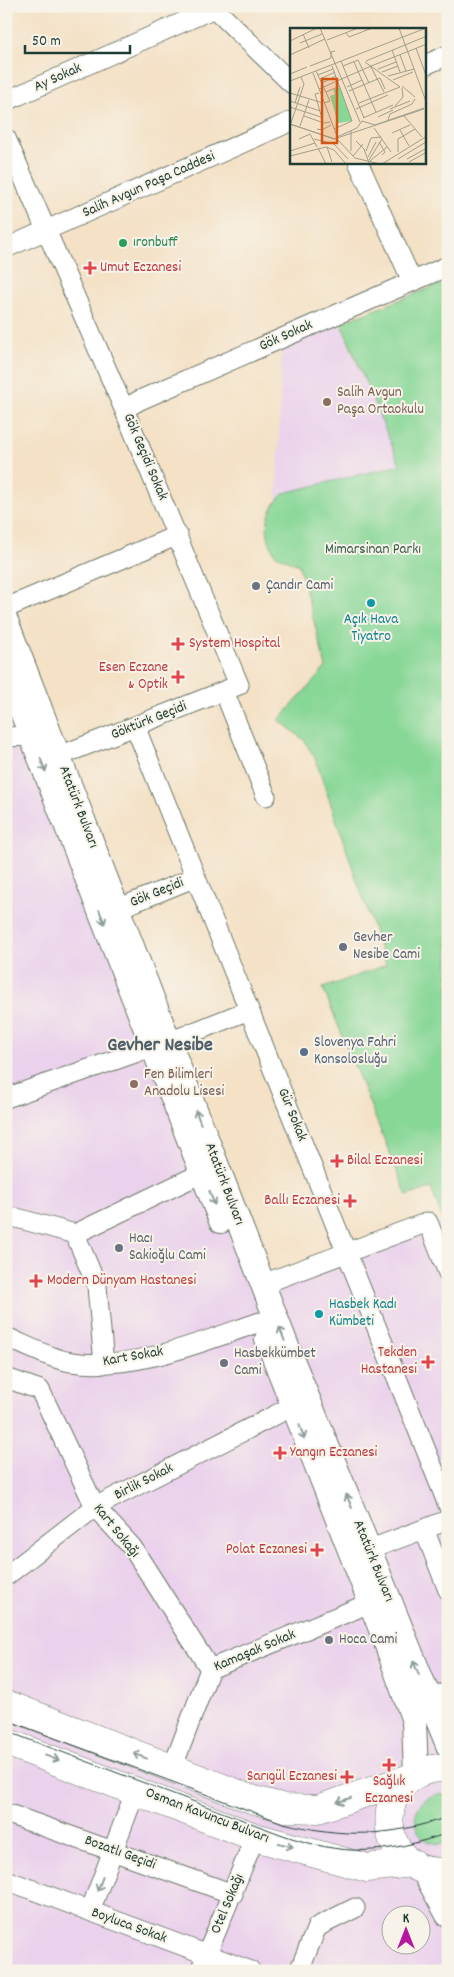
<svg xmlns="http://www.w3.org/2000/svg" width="454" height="1977" font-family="Dekko,sans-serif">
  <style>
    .built { fill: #ead1ec; fill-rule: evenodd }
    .green { fill: #87d796; stroke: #538a65 }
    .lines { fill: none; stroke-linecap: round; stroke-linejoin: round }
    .minor-casing { stroke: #6a7667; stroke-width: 21 }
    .major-casing { stroke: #6a7667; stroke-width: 26 }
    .highway-casing { stroke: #6a7667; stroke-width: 29 }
    .minor { stroke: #fff; stroke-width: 19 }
    .major { stroke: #fff; stroke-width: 24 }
    .highway { stroke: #fff; stroke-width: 28 }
    .tram { stroke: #1f3d34; stroke-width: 1 }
    .oneway { stroke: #8f9e9a }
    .leisure-dot { fill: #2e9e5b; stroke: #f7f3e8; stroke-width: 2 }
    .health-dot { fill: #e0444e; stroke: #f7f3e8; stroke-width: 2 }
    .education-dot { fill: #8d6e63; stroke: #f7f3e8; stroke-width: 2 }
    .worship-dot { fill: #6b7280; stroke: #f7f3e8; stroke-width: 2 }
    .culture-dot { fill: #0f9aa8; stroke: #f7f3e8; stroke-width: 2 }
    .service-dot { fill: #5c6f8a; stroke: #f7f3e8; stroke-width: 2 }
    .labels { text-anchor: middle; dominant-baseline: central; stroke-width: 4; stroke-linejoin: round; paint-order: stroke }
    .street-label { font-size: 15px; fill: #1f3d34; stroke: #f7f3e8 }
    .leisure-label { font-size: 15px; fill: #27864d; stroke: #f7f3e8; text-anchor: start }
    .health-label { font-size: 15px; fill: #be3a42; stroke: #f7f3e8; text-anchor: start }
    .education-label { font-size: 15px; fill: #785e54; stroke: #f7f3e8; text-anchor: start }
    .park-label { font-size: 15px; fill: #345c48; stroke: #f7f3e8 }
    .worship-label { font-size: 15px; fill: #5b616d; stroke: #f7f3e8; text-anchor: start }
    .culture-label { font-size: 15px; fill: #0d838f; stroke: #f7f3e8 }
    .service-label { font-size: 15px; fill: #4e5e75; stroke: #f7f3e8; text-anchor: start }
    .district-label { font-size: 20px; font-weight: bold; fill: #515f68; stroke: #f7f3e8 }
    .inset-road { fill: none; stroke: #9f9f8c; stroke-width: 1 }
    .view { fill: #d45610; fill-opacity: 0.15; stroke: #d45610; stroke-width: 2.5 }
    .inset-edge { fill: none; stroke: #1f3d34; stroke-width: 2.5 }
  </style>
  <rect width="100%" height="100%" fill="#f7f3e8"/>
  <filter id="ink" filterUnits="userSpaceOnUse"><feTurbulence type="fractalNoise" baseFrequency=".02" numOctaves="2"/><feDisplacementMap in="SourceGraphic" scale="10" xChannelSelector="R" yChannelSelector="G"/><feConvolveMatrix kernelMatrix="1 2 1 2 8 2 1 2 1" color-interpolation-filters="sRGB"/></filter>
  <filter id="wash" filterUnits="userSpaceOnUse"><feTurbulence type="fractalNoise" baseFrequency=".0096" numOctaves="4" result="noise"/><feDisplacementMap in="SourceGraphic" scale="20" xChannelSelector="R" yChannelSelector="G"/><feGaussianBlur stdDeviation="1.12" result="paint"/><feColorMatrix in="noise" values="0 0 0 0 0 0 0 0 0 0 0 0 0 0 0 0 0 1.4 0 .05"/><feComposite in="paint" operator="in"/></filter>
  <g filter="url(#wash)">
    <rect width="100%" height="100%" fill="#f4e1c6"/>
    <path class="built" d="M336,314L400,465L284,493L277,499L282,338Z
      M6,647L256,1291L443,1220L448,1234V1971H6ZM392,1914H422V1944H392Z"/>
    <path class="green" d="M448,281V1234L431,1188L407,1196L323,988L386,965L315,758L304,740L279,720L326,667L299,565L276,555C262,533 265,511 284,493L400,465L341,323Z
      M439,1794L448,1796V1843C411,1851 402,1801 439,1794Z"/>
  </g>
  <g filter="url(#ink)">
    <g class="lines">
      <g class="minor-casing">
        <path id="minor" d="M212,6L292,84
          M425,65L448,55
          M6,101L219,6
          M6,138L124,409L239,685L59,756
          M358,162L412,281
          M6,248L292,121
          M124,409L140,400L448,266
          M6,608L178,535
          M224,691L266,796
          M135,726L448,1505
          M6,737L31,736
          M117,909L196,877
          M169,1042L249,1010
          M6,1098L152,1047
          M6,1215L75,1234L97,1286L104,1364
          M75,1234L202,1173
          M263,1284L428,1222L448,1273
          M6,1337C25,1345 51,1359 71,1362C134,1371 201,1342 260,1322
          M6,1378L40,1390L95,1507L132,1547L210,1669
          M424,1529L448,1590
          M368,1550L448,1520
          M6,1576L95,1507L293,1406
          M428,1699L448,1692
          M172,1769L210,1669L370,1603
          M6,1813L233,1894
          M6,1880L251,1971
          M90,1911L136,1790
          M200,1971L255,1837
          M299,1971L317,1927L355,1908"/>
      </g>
      <g class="major-casing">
        <path id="major" d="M6,621L291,1357L448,1745
          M6,671L221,1221
          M267,1339L384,1637L414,1721L416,1774
          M422,1868L448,1915"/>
      </g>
      <g class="highway-casing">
        <path id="highway" d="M6,1704L254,1800L285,1808L318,1809L407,1779
          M6,1742L255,1837L367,1868L412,1863
          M448,1768C365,1765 375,1882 448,1871"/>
      </g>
      <use href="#minor" class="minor"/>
      <use href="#major" class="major"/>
      <use href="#highway" class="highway"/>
      <path class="tram" d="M6,1720L283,1823C345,1838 388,1837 448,1817
        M6,1731L280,1834C345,1857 383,1855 448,1833"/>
    </g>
    <defs><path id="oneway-shaft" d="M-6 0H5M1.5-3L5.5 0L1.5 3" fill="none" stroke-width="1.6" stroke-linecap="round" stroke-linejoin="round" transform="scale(1.25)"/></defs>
    <g class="oneway">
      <use href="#oneway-shaft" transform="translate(43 765) rotate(69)"/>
      <use href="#oneway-shaft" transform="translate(102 917) rotate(69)"/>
      <use href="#oneway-shaft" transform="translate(198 1117) rotate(-111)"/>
      <use href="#oneway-shaft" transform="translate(212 1198) rotate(69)"/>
      <use href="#oneway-shaft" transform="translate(282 1334) rotate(-111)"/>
      <use href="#oneway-shaft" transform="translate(302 1432) rotate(69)"/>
      <use href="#oneway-shaft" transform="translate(349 1501) rotate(-112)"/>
      <use href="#oneway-shaft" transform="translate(416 1668) rotate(-112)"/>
      <use href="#oneway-shaft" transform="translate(140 1756) rotate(-159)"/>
      <use href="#oneway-shaft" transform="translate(52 1758) rotate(20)"/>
      <use href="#oneway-shaft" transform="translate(344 1800) rotate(162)"/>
      <use href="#oneway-shaft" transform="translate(286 1845) rotate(15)"/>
      <use href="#oneway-shaft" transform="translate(100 1884) rotate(111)"/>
    </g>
  </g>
  <circle class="leisure-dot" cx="123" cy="243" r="5"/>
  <g class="health-dot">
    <path d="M87.5 260.5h5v5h5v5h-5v5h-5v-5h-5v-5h5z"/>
    <path d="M175.5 636.5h5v5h5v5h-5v5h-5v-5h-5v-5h5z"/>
    <path d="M175.5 669.5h5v5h5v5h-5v5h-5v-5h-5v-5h5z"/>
    <path d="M334.5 1153.5h5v5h5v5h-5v5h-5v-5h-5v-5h5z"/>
    <path d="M347.5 1193.5h5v5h5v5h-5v5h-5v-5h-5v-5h5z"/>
    <path d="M33.5 1273.5h5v5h5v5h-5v5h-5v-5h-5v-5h5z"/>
    <path d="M425.5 1354.5h5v5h5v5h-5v5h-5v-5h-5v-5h5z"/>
    <path d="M277.5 1445.5h5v5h5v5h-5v5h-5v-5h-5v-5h5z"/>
    <path d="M314.5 1542.5h5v5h5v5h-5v5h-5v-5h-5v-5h5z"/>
    <path d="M386.5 1757.5h5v5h5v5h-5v5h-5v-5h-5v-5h5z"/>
    <path d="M344.5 1769.5h5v5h5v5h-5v5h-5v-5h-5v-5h5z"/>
  </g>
  <g class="education-dot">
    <circle cx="327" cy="402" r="5"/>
    <circle cx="134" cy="1084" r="5"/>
  </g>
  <g class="worship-dot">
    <circle cx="256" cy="586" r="5"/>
    <circle cx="343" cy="947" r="5"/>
    <circle cx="119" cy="1248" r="5"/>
    <circle cx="224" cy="1363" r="5"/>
    <circle cx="329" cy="1640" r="5"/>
  </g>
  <g class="culture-dot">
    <circle cx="371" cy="603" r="5"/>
    <circle cx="319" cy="1314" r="5"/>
  </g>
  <circle class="service-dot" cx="304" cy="1052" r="5"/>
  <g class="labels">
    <g class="street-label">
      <text transform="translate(58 78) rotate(-24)">Ay Sokak</text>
      <text transform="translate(149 185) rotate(-24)">Salih Avgun Paşa Caddesi</text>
      <text transform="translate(286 336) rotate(-24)">Gök Sokak</text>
      <text transform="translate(145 457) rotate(67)">Gök Geçidi Sokak</text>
      <text transform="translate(149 721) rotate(-22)">Göktürk Geçidi</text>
      <text transform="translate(78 807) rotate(69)">Atatürk Bulvarı</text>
      <text transform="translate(157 893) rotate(-22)">Gök Geçidi</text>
      <text transform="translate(292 1115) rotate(68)">Gür Sokak</text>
      <text transform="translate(224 1184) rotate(69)">Atatürk Bulvarı</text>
      <text transform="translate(133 1357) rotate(-10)">Kart Sokak</text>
      <text transform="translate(144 1482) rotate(-27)">Birlik Sokak</text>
      <text transform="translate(116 1531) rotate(51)">Kart Sokağı</text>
      <text transform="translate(373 1561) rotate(68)">Atatürk Bulvarı</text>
      <text transform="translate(255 1651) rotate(-23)">Kamaşak Sokak</text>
      <text transform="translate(207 1816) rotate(21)">Osman Kavuncu Bulvarı</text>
      <text transform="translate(120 1853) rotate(20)">Bozatlı Geçidi</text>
      <text transform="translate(228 1904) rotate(-67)">Otel Sokağı</text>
      <text transform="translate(129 1926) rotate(20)">Boyluca Sokak</text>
    </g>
    <g class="leisure-label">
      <text x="133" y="243">ıronbuff</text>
    </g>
    <g class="health-label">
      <text x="100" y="268">Umut Eczanesi</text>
      <text x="189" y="644">System Hospital</text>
      <text x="168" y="668" text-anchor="end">Esen Eczane<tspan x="168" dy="17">&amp; Optik</tspan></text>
      <text x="347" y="1161">Bilal Eczanesi</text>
      <text x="340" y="1201" text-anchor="end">Ballı Eczanesi</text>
      <text x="47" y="1281">Modern Dünyam Hastanesi</text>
      <text x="417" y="1353" text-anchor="end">Tekden<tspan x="417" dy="17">Hastanesi</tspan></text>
      <text x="290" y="1453">Yangın Eczanesi</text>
      <text x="307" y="1550" text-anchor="end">Polat Eczanesi</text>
      <text x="337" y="1777" text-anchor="end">Sarıgül Eczanesi</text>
      <text x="389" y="1782" text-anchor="middle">Sağlık<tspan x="389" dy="17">Eczanesi</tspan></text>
    </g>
    <g class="education-label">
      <text x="337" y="393">Salih Avgun<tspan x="337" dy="17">Paşa Ortaokulu</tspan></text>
      <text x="144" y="1075">Fen Bilimleri<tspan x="144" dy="17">Anadolu Lisesi</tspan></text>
    </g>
    <g class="park-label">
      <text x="373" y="550">Mimarsinan Parkı</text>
    </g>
    <g class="worship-label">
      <text x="266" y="586">Çandır Cami</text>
      <text x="353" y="938">Gevher<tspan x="353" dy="17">Nesibe Cami</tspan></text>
      <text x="129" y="1239">Hacı<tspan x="129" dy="17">Sakioğlu Cami</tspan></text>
      <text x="234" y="1354">Hasbekkümbet<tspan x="234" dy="17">Cami</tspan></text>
      <text x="339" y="1640">Hoca Cami</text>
    </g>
    <g class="culture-label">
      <text x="371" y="620">Açık Hava<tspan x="371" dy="17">Tiyatro</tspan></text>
      <text x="329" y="1305" text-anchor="start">Hasbek Kadı<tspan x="329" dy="17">Kümbeti</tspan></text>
    </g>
    <g class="service-label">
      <text x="314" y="1043">Slovenya Fahri<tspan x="314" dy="17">Konsolosluğu</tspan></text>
    </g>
    <g class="district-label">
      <text x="160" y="1046">Gevher Nesibe</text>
    </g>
  </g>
  <g transform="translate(290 28)">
    <rect width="136" height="136" fill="#f4e1c6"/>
    <path d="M50,59L62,93L48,95L40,68L45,66L43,62Z" fill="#87d796"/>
    <path class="inset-road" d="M30,0L70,94M109,0L137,76M56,5L59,9L82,0M13,6L19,20M37,12L68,0M0,13L27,0M10,15L32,6M126,20L137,50M102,22L110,44M0,27L35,11M110,27L116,43M51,33L74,90M76,33L137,8M64,34L86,84M75,34L110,59M20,38L41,30V24L45,23M42,38L62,93L44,101M53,38L68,32L79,55M81,38L137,16M81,39L94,64M88,41L106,34M26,43L40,73L34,75M92,44L108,38M23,45L47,108M0,46L17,39M28,47L43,41M98,48L124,41M30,51L45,44M103,52L123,44M0,53L136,0M32,55L46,48M112,58L125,69M57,59L72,52M29,61L81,38M59,63L90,50L95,61M36,64L50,58M0,65L33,75M29,65L25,66L31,87M0,73L30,83M5,75L10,59M69,75L110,59M105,78L113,69L112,60M0,79L31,89M66,81L98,67M100,81L120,73M14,88L34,95L40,94M114,88L132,109M88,89L103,82M73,90L103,77M98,92L100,86L122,76L125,71M72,93L85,97L134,80M1,95L14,56L11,49M0,96L45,111M0,96L44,111L134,81M10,98L19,72M84,100L101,124M27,101L32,102L41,97M110,102L119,118M102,105L120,97M47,109L67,100L72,93M9,111L20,106L27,119M24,111L44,116L58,131M47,111L65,130L90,136M66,113L74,121L79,135M89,114L95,124L92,127M37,119L42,134M28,120L36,136M0,123L25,115M61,123V103M76,123L81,110L91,109M108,124V111L125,101M0,128L36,119L44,122L56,136M63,128L73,116M78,129L86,114M108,131L136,114M117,131L137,120M79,132L92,111M80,133L97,119M119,134L137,124M92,136L137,108"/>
    <path class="view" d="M32,51H47V115H32Z"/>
    <rect width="136" height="136" class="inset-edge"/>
  </g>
  <rect width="454" height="1977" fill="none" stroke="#f7f3e8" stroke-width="25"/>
  <g transform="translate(406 1930)"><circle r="24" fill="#f7f3e8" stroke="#a1aaa0"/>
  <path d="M0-4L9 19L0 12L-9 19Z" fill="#b5179e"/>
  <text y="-8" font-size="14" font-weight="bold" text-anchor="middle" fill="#1f3d34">K</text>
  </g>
  <path d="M25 45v8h105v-8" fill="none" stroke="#1f3d34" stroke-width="2.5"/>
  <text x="32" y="45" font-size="15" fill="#1f3d34" stroke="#f7f3e8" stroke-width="4" paint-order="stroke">50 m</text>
</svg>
